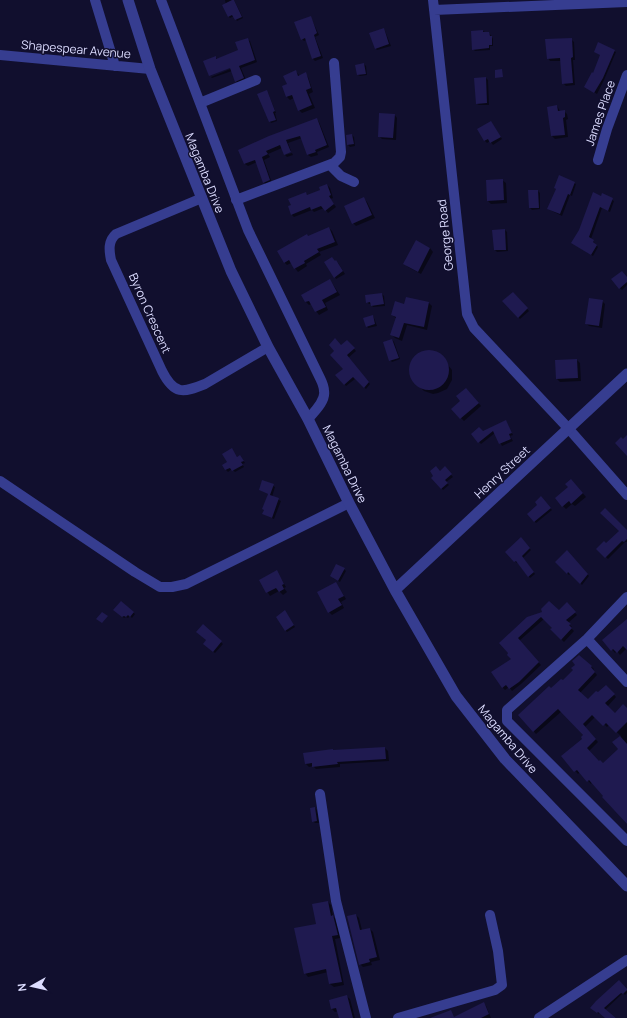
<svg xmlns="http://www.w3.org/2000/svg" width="627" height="1018" font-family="Manrope,sans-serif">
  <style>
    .shadow { fill: #0007; fill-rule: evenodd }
    .building { fill: #1f1a50 }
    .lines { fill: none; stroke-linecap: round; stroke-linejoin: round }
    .minor { stroke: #363d90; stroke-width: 10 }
    .tertiary { stroke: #363d90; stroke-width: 11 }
    .labels { text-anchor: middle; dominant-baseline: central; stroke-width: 3; stroke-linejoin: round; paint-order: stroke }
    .street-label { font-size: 12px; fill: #dcdcff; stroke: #110f2e }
  </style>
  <rect width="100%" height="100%" fill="#110f2e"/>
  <path class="shadow" d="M225,0H234L243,18L237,21L234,16L230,18L228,16Z
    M311,18L319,35L315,37L323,58L315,61L313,59L306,40L304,41L302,39Z
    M384,29L385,31L391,46L377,50L375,48Z
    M483,31L491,35L493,39V46H490V50L475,51L473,49Z
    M247,39L250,41L257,62L241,68L246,80L238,84L236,81L232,71L212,78L211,77L235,67L234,65L209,75L215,57L217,59L240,51Z
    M571,39L574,42L575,60H573L575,85L566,86L563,83L561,61H550L548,58Z
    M614,51L616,52L604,80L597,94L587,88L601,55L595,52Z
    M364,64L366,66L367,75L360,76L358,75Z
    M296,72L300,76L305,74L308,77L313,92L309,94L315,108L302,113L299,110L294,98L290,100L287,97L283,87L288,84Z
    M486,78L488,80L489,105H479L477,104Z
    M268,93L276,113H275L277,121L271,123L266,114L258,94Z
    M557,106L560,111H564L567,114L568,119L566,120L568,137L555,139L552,136Z
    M394,114L397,118L396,140L382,139L379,136Z
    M317,119L319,122L329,147L317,152L318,155L311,157L308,155L302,138L288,143L291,151L284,153L282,148L268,154L270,157L264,160L272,183L266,185L264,182L257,162L248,166L245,164L239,151Z
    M491,122L502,139L493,145L490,141L487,143L485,141L478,130Z
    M352,135L354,137L355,146L350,147L348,145Z
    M292,153L293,155L287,157L285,155Z
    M502,180L506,183L507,203L491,204L488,201Z
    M574,183L576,184L572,196L570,195L562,216L548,209L557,190L555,188Z
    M327,185L330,188L333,198L330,199L336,207L328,213L324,208L314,212L312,210L294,217L291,214L306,193L308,196L321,190Z
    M538,191L540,193V209L532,210L530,208Z
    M602,195L614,201L610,212L602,208L591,239L598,247L593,256L574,244Z
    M364,199L367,202L375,218L356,226L353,223Z
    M329,228L332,231L338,245L319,252L321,255L306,264L307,266L298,272L291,263L287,265L284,262L308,237Z
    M505,230L507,232L508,251L497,252L495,250L493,231Z
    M416,241L430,248L433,252L421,274L408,267L405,264Z
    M335,262L338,263L345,274L336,279L335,277Z
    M627,278V285L622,290L620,288Z
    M330,280L340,295L325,303L328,310L319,315L311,304L309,305L306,302L303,295Z
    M513,293L529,311L520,319L504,301Z
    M382,294L384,296L385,306L373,307L371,304H369L367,302Z
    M602,301L605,304L602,328L589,326L586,323Z
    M429,303L432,306L427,330L407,325L402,341L395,338L392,335L397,319L392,315L405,305Z
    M373,316L374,318L377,326L368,328L367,326Z
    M392,340L394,342L400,359L392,362L390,360Z
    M347,341L356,351L348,358L370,384L366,389L355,379L346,386L337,375L344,369L341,346Z
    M427,352L437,353L441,356L452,370V380L447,389L438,393L433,394L424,391L412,379L410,370L411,366L415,357L419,354Z
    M577,360L580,363L581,381L560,382L557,379Z
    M469,392L481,406L464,421L461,418Z
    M506,421L513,435L510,436L513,441L502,446L495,433L481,444L472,434L483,432Z
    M232,449L237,457L240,456L245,463L242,464L244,467L235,472L232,469L228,472L226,470Z
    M445,468L453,477L446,482L449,485L443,490L433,478Z
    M263,481L275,487L272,497L281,501L274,519L263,514L268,494L260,490Z
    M574,483L586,497L575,506L572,504L566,509L563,506Z
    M541,498L552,510L536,523L528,514L538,505Z
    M627,531V542H625L608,559L598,549Z
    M521,539L531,550L523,558L535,574L530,578L518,562L517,563L506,552Z
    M567,552L589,576L582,585L571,573L569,575L556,562Z
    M344,569L346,571L340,582L333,578Z
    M276,571L286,587L284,588L287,592L283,595L279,591L270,596L260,580Z
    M336,583L346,599L341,602L344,608L332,615L329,612Z
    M121,602L135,614L132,618L130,616L128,618L126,617L124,618L115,610Z
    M567,604L577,615L568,623L572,627L571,628L574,631L564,642L551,629L553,628L544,619L519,641L541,665L521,684L512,691L509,687L505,690L503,688L512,659L508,655L527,618L559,611Z
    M287,614L295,627L287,632L285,630Z
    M627,620V648L620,655L617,651L615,653L604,640Z
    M203,626L223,644L215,653L204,644L207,640Z
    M579,656L594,669L593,670L597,675L580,693L588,701L598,694L606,686L616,697L607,707L615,714L627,709V824L592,782L591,784L580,772L578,774L562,756L584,739V736L562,711L536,734L519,715L551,689L563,681L575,670ZM596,716L607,727L609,725L621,736L614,743L619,749L603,764L599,762L589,751L598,742L585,727Z
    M385,748L388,751L389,761L340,764V767L316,769L313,766L309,767L306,764Z
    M315,808L317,810L319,823H315L313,821Z
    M328,902L331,905L333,917L336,919L340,938L335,939L344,985L334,987L330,984L328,972L308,977L305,973L318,925Z
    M356,915L359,918L362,930L370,929L373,932L380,960L371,962L372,965L363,967L360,964Z
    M627,990V993L625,995L623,993L605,1010L616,1018H607L600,1012L599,1014L592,1008Z
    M346,996L350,999L355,1018H340L338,1011L335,1012L332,1009Z
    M483,1004L486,1006L491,1018H455Z"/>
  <path class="building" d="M232,0H234L242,17L235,20L232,15L228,17L222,5Z
    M311,16L317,33L314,35L321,56L312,59L305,38L301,40L294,22Z
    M384,28L389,44L375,49L369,33Z
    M483,30V32H489L490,36H492V45H489V48L472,50L471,31Z
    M248,38L255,60L239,66L244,78L235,82L230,68L209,76L203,61L216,56V59L238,50L235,42Z
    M572,38L573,57L571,58L573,83L562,84L560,58L547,59L545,39Z
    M598,42L615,50L603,78L594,93L584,87L592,72L593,73L600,55L594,52Z
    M364,63L366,74L357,75L355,65Z
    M502,69L503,77L495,78V70Z
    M296,70L298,76L306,72L311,88L306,90L312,105L298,111L292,95L286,97L282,86L287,84L283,76Z
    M486,77L487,103L476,104L474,78Z
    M267,90L275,111L273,112L276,120L269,122L257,94Z
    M557,105L558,111L565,110V117L563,118L565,135L551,136L547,107Z
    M379,113L395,114L393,138L378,137Z
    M317,118L327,145L315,150L316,152L307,155L300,136L286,140L291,152L284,155L280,145L266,151L268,154L262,157L270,180L263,183L255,160L244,164L238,150L269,136Z
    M491,121L501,137L490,143L488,139L484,141L477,129Z
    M352,134L354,144L347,145L346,135Z
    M559,175L575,182L570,195L568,194L560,214L547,209L556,189L554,188Z
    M503,179L504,200L487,201L486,180Z
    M327,184L331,195L329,196L334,204L325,211L321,206L311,210L310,207L291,215L288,206L291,205L288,199L306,192L307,195L320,190L319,187Z
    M528,190H538L539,208H529Z
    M593,192L601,196L602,193L613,198L608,211L600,207L589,237L594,240L593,242L597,245L591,255L571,243L579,230Z
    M364,197L372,215L352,224L344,206Z
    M329,227L335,242L317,249L319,252L304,261L305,263L294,269L289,260L284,263L277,251L307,234L308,236Z
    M505,229L506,250H494L492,230Z
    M416,240L430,248L418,272L403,264Z
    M332,257L335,261L336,260L343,271L334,278L324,262Z
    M622,271L627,277V282L619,289L611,279Z
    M330,279L337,292L322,300L326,307L315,312L309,301L305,302L301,295Z
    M513,292L528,308L518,318L502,301Z
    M382,293L384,304L371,306L370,302L366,303L365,295Z
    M406,297L429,302L424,327L404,323L399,338L390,335L396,317L391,315L395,301L404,304Z
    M589,298L603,300L599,326L585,324Z
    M373,315L375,324L366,327L363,318Z
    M335,338L341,345L347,340L355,348L347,355L369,382L364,388L353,377L344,385L335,375L343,369L330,355L334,351L329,345Z
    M392,339L399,358L389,361L383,342Z
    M409 370a20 20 0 1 1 40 0a20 20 0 1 1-40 0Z
    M577,359L578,378L556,379L555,360Z
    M466,388L479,403L460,419L451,409L460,401L456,396Z
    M506,420L512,433L509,434L511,439L499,444L493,431L478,443L471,434L479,427L483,431Z
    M627,435V456L615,443L621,437L623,439Z
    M232,448L237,457L240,455L244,461L241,462L243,465L232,471L230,468L225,470L222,465L227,462L222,454Z
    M436,466L440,471L445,466L452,474L445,480L448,483L441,489L431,478L433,476L430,471Z
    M571,479L583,493L571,504L569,501L562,507L555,498L568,487L565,484Z
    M262,480L274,484L270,495L279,498L272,518L262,514L264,510L262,509L268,494L259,490Z
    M541,496L551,508L534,522L527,514L537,505L535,502Z
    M605,508L627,530V539L624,542L622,541L605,558L596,549L604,541L606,543L619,531L600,513Z
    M521,537L530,548L522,556L534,572L528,577L516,561L514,562L505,552Z
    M567,550L588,574L580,584L568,572L567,574L555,562Z
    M336,564L345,568L338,581L330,576Z
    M277,570L284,584L282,585L284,589L279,592L276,588L266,593L259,580Z
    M336,582L344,596L338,599L342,605L328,613L317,592Z
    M121,601L134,612L130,617L128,615L126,617L124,616L122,617L113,610Z
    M549,601L559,610L567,602L576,612L566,620L571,624L569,625L572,628L561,640L550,629L552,628L541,617L518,638L539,662L519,682L509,689L506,685L502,688L491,672L511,659L507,655L508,653L499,643L527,617L542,612L541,609Z
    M285,610L294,625L285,631L276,617Z
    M102,612L108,616L102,623L96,619Z
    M627,619V650L623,646L617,653L613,649L611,651L602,640Z
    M203,624L222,641L213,652L203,644L206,640L196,632Z
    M579,655L592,666L591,667L595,672L578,690L588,699L596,691L598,692L606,685L615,694L605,703L615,713L623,704L627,708V722L616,733L606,723L603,726L592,715L583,724L596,739L587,748L599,761L600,760L603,763L617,750L618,749L612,742L620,736L627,744V824L602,797L603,796L589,780L587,782L577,770L574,772L561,756L582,739L581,737L583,735L558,709L533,732L518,715L549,686L551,688L561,679L563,680L573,670L571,668L575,665L572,661Z
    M385,747L386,759L337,762L338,764L312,767V763L305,764L303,753L333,749V750Z
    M315,807L317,821L312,822L310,808Z
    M328,901L331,916L333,915L338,935L332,936L342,982L329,984L326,969L304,974L294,928L316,924L312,904Z
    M356,914L360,930L370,928L377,957L369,959L370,962L359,965L347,916Z
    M619,980L627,989V990L623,994L621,993L604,1008L616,1018H605L598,1012L597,1013L590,1008L596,1001Z
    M347,995L353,1018H339L336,1008L331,1009L329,1000Z
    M484,1002L489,1014L481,1018H430L451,1010L454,1017Z"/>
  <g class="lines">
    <path class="minor" d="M95,0L115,66
      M161,0L248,230L320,378C322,382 324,386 324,391C326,401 314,412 308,419
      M433,0L467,314L474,328L568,428L627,495
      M434,10L627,2
      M0,55L150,69
      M200,103L256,80
      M598,160L607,129L627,75
      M330,165L341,176L354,182
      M202,198L116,234C108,241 109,250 111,260L162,371C174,395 183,393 205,384L268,347
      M236,200L334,163L340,157L341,152L334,63
      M0,481L135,572L160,587H172L186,584L349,503
      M627,597L587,639L507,710V721L627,841
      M587,639L627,682
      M320,794L336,901L366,1018
      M398,1018L495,990L502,985L498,951L490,915
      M539,1018L627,960"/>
    <path class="tertiary" d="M128,0L150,69L231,271L268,347L308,419L349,503L395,590L456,696L505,759L627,886
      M395,590L627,374"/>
  </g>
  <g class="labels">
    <g class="street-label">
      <text transform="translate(76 49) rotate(5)">Shapespear Avenue</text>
      <text transform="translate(600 113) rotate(-71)">James Place</text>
      <text transform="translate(205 173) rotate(68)">Magamba Drive</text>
      <text transform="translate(445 235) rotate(-96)">George Road</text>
      <text transform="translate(150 313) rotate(66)">Byron Crescent</text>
      <text transform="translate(345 464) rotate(64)">Magamba Drive</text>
      <text transform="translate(502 472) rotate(-43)">Henry Street</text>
      <text transform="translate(508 739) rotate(50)">Magamba Drive</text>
    </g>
  </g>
  <g transform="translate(32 986) rotate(262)" stroke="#110f2e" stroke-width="3" paint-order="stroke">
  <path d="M0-3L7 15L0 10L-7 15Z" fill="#dcdcff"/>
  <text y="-6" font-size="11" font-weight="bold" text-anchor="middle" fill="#dcdcff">N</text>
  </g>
</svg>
